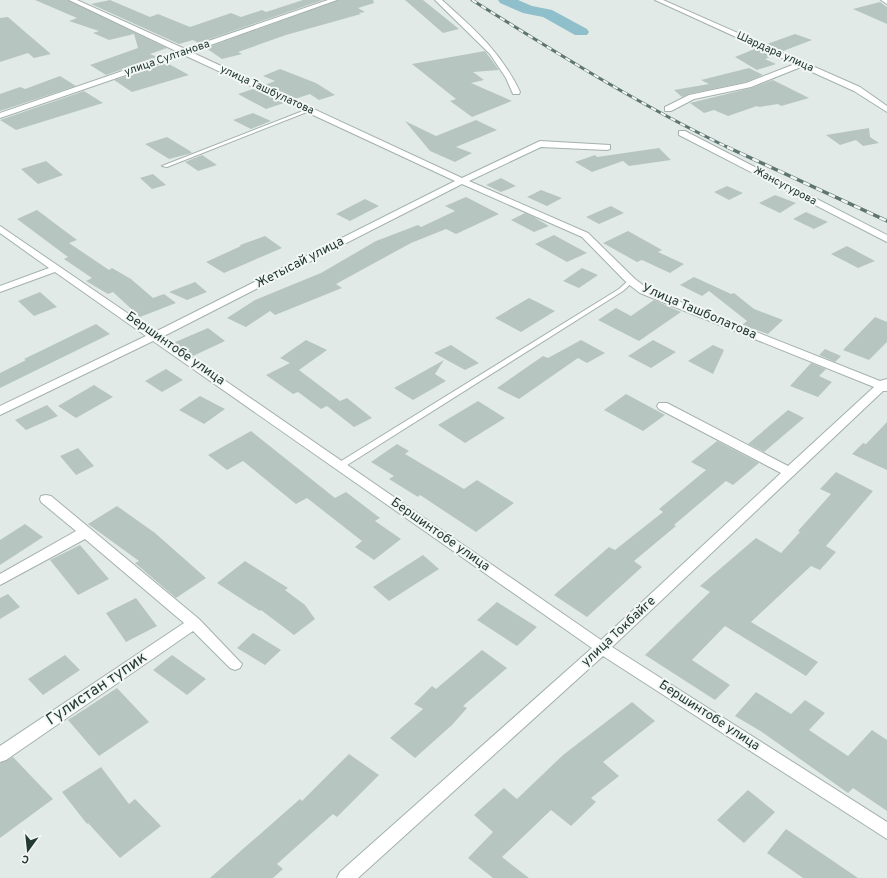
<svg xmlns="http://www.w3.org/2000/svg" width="887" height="878" font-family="Overpass,sans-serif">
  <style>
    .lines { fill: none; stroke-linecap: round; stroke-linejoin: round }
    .river { fill: #8fbfca; fill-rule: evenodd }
    .building { fill: #b7c5c0 }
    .lane-casing { stroke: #a4b1ae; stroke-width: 2 }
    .street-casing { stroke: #a4b1ae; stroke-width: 2 }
    .lane { fill: #fff; fill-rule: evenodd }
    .street { fill: #fff; fill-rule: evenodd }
    .rail-far1-casing { stroke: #5e7570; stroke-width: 3 }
    .rail-casing { stroke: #5e7570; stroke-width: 3.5 }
    .rail-far1 { stroke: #f2f7f5; stroke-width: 2; stroke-dasharray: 5.5; stroke-linecap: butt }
    .rail { stroke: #f2f7f5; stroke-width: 2.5; stroke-dasharray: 7; stroke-linecap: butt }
    .labels { text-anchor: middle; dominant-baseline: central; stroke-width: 4; stroke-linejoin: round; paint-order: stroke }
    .far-street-label { font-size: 11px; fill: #233934; stroke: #f2f7f5 }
    .street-label { font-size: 13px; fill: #233934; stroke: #f2f7f5 }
    .near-street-label { font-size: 16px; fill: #233934; stroke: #f2f7f5 }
  </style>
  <rect width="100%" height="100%" fill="#e1eae7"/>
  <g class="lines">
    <path class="river" d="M498,0H518L532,6L552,10L587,29L589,32L587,35H575L543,17L523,13L500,3Z"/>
  </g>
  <path class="building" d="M35,0H68L167,48L150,54L157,57L106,75L90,65L138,48L134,34L109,40L93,33L99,31L69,21L77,18Z
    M110,0L150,17L158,14L190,27L231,13L241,17L262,10L266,12L303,0H323L198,43L193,40L179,44L91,4Z
    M338,0H373L374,3L358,8L365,12L359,13L361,14L286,35L238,52L242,54L222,59L206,48Z
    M405,0H423L459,29L443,33Z
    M880,2L887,7V24L853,9Z
    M8,17L24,31L51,54L34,58L28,53L0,62V18Z
    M795,34L812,40L783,51L767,44Z
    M757,48L773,56L765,59L776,64L757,70L735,57Z
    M485,51L499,70L473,72L484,80L471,83L512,101L472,117L450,101L456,99L412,64Z
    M167,63L189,75L132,92L114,80Z
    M749,68L763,75L746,82L689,94L682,97L674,90L709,84L701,80Z
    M280,69L316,83L335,95L319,100L310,94L295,99L265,85L275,81L263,76Z
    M60,76L76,86L0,111V94L20,87L25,89Z
    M773,80L809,98L781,106L778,104L759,107L757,106L728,116L714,110L704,113L690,103L751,88Z
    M253,89L284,103L266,109L238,94Z
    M84,91L103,103L16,130L0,120Z
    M253,113L271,121L251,129L233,120Z
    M476,120L497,130L456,147L472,153L455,162L430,151L405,121L436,136Z
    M869,128L870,137L879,143L863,146L856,140L840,145L826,135Z
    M167,137L190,151L192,153L169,159L145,144Z
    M659,148L671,160L629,166L623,161L592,172L575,162L595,155L597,157Z
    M202,155L217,165L198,171L185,162Z
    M46,161L63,175L38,184L21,169Z
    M153,174L166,185L152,189L140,178Z
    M501,178L516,186L501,192L486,185Z
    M727,186L743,193L729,200L714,192Z
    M541,190L562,198L547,206L527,197Z
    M775,195L796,203L780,213L759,203Z
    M466,197L499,214L456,234L446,229L411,243L336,284L342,288L275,315L270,311L246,327L227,318L255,300L321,273L376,241L418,225L421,227L455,211L445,206Z
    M365,199L379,206L350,221L336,214Z
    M611,206L624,213L599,224L586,217Z
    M37,210L77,240L69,243L109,270L112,268L131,279L153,298L164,294L176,303L140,317L113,292L108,294L86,281L92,278L64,259L68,257L17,219Z
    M806,212L828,222L814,229L793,219Z
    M525,213L532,216L549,226L534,232L511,220Z
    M628,231L662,250L658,252L684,264L670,273L642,260L637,262L603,243Z
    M554,235L587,253L567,262L535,244Z
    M265,236L282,248L224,273L206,262L241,246L240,245Z
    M847,246L875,261L858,268L831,254Z
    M582,268L598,275L579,288L563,281Z
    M694,277L731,294L734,293L754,309L783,320L768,334L742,325L747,321L709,291L702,296L680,285Z
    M195,282L207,292L187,300L169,292Z
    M40,292L57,307L34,316L18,301Z
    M529,298L555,311L521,332L495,318Z
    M654,300L681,312L639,341L598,320L616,308L631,316Z
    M875,317L887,322V342L869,360L843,350Z
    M96,324L110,334L0,388V373L26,360L24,359Z
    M208,328L225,341L193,356L173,343Z
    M306,340L327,350L299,370L340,401L347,398L372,418L354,427L327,406L321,409L298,392L293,394L266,375L290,363L280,358Z
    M581,340L605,353L587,363L578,358L519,399L497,388L543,356L548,358Z
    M653,340L676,352L651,368L628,356Z
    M451,345L479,363L465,370L434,353Z
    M713,345L724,350L713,374L688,361Z
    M825,349L841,356L835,362L819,355Z
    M444,360L435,374L446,381L413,400L394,388Z
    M811,363L826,369L819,376L832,382L818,397L790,386Z
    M166,369L183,380L162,392L145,381Z
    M94,385L113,397L76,418L58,406Z
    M626,394L665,415L643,431L604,410Z
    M200,396L225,409L204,424L179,410Z
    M478,401L505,418L465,443L438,425Z
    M47,405L58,416L26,430L15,420Z
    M788,410L804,418L764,452L748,444Z
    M887,422V470L852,454L863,443L866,444Z
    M251,431L335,498L346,492L380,518L375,521L401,539L374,560L355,547L362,541L307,498L296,504L243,461L227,470L208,455Z
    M717,441L759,463L733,485L726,481L674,525L676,526L634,561L642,567L587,617L554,595L609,547L615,550L663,512L659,509L706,470L691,462Z
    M397,444L409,451L405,454L464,489L477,480L514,503L476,532L420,495L418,497L389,479L394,476L371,462Z
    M78,448L94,466L76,475L60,456Z
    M836,472L873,491L826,546L836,552L820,570L811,566L751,622L818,662L806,676L725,626L692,660L730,685L715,700L645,655L710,592L700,586L756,538L781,553L800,532L798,531L831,494L820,489Z
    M117,506L155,533L206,578L176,598L135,563L139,561L88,524Z
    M25,524L43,537L0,565V540Z
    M80,545L109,579L78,595L50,560Z
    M423,555L439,569L389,601L373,587Z
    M245,561L288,588L285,590L305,605L315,619L294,635L261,610L260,611L217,583Z
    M8,594L20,607L0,619V598Z
    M136,598L157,626L126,642L106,613Z
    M497,602L537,627L517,646L477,620Z
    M253,633L281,650L265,665L237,648Z
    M482,650L507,668L463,706L467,708L452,725L415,758L390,738L423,709L414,704L432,686L436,689Z
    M65,655L80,670L43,695L28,679Z
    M172,655L206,679L187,695L153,670Z
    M117,688L149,722L99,756L68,720Z
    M756,692L791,714L805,700L825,713L809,730L848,756L872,730L887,740V811L853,788L848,793L762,732L735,716Z
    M632,702L655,721L603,762L619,776L591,798L596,802L571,826L551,810L502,857L529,878H493L468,858L493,832L474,815L504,788L517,799L563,755Z
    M349,754L379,775L337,817L333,814L277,864L283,869L273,878H210L300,799L302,801Z
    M13,757L53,799L0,838V763Z
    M101,767L129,804L135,799L161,826L120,858L88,823L87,824L62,792Z
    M748,790L775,812L744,843L717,820Z
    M786,829L858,878H803L767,853Z"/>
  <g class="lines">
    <g class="lane-casing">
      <path id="lane" d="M308,109L312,110L167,167L162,166Z
        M631,279L634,281L623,291L344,467H338L337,465L338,463L619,289L629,280Z"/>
    </g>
    <g class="street-casing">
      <path id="street" d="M69,0H77L185,49L328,0H337L191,52L462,178L540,141L610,145V149L607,150L541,147L469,181L588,233L635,279L648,289L880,381L887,379V391H883L612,647L887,822V839L603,656L358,878H337L340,872L592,648L153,341L0,415V406L146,336L55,272L0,292V286L49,268L0,233V226L155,332L455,181L184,55L0,118V113L178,52ZM462,184L582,237L627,283L640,293L874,387L788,466L667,403H659L657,406L659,409L781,473L601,640L162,337Z
        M435,0H442C473,28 502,53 520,92L519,94H513L506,78L490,54Z
        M655,0H663L860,87L887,106V112L854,91L801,67L751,87L694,99L671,111H665V107L689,95L746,83L795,64Z
        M881,0H887V4Z
        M679,131H685L887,235V242L679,135Z
        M46,495L51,496L199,619L242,664L240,668L235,670L230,668L193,631L6,760L0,762V746L184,623L85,539L0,585V574L76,531L41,502L40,499L41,496Z"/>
    </g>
    <use href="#lane" class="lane"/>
    <use href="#street" class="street"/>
    <g class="rail-far1-casing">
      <path id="rail-far1" d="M472,0C556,53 640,105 729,148"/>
    </g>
    <g class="rail-casing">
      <path id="rail" d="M727,147L887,221"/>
    </g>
    <use href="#rail-far1" class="rail-far1"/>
    <use href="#rail" class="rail"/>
  </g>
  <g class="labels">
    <g class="far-street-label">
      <text transform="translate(775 52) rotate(24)">Шардара улица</text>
      <text transform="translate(167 58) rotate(-19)">улица Султанова</text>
      <text transform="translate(267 90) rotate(25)">улица Ташбулатова</text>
      <text transform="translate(785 186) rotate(28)">Жансугурова</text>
    </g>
    <g class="street-label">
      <text transform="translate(300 263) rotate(-27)">Жетысай улица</text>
      <text transform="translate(699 312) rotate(23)">Улица Ташболатова</text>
      <text transform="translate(175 349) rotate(35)">Бершинтобе улица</text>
      <text transform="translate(440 535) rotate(35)">Бершинтобе улица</text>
      <text transform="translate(619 632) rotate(-43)">улица Токбайге</text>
      <text transform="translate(709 716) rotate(33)">Бершинтобе улица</text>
    </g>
    <g class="near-street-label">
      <text transform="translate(97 689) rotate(-34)">Гулистан тупик</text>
    </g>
  </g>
  <g transform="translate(28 850) rotate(195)" stroke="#f2f7f5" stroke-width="3" paint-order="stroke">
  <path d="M0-3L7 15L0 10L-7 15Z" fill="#233934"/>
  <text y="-6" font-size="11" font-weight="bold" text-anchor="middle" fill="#233934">С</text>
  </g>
</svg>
